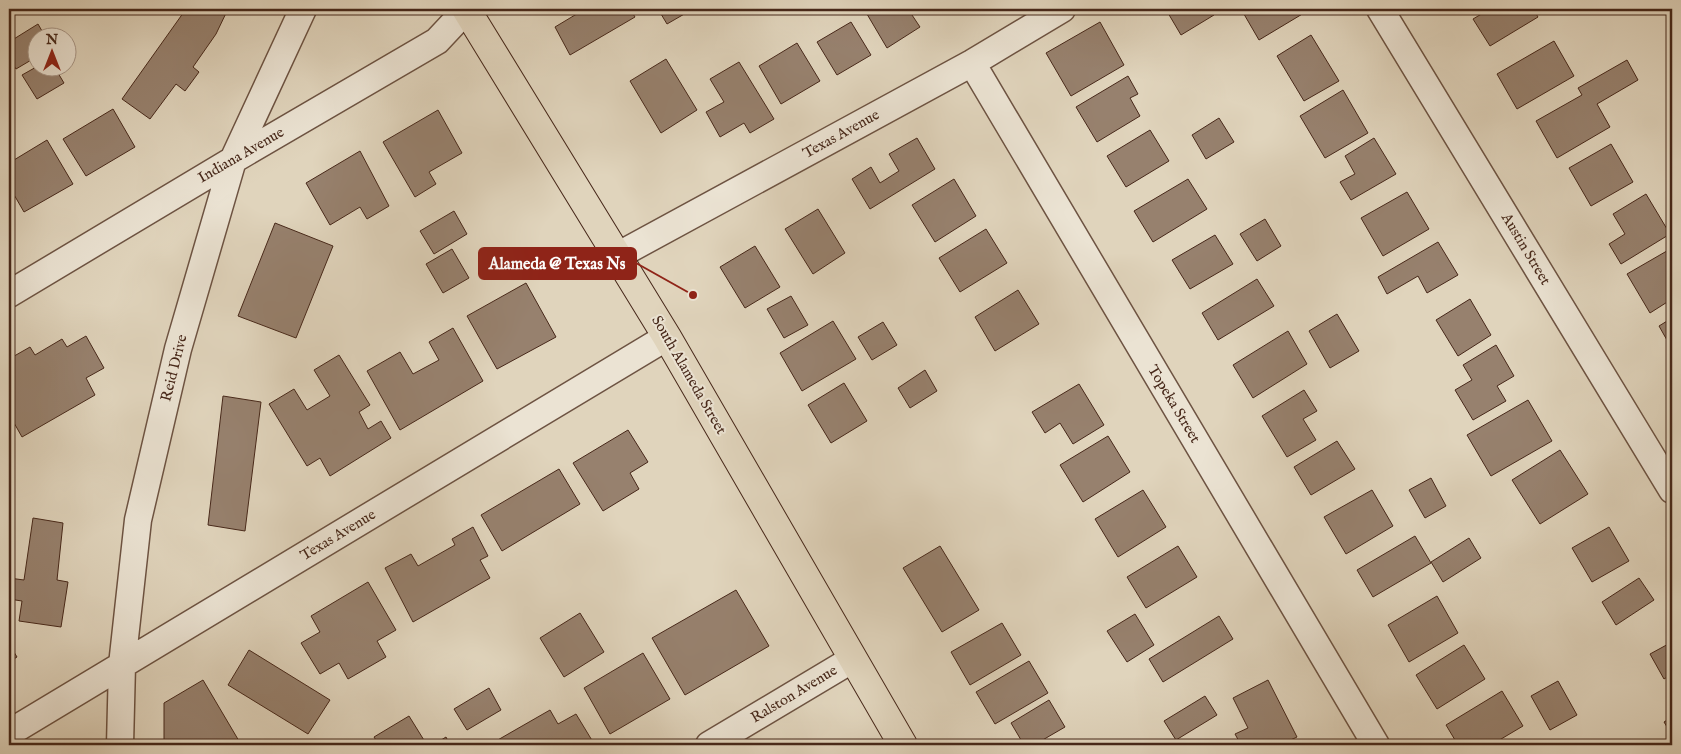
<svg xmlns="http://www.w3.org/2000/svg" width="1681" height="754" font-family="'IM FELL English',serif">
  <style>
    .building { fill: #97816e; stroke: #47281a }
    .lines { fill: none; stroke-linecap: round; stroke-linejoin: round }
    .minor-casing { stroke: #6d5342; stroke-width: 29 }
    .major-casing { stroke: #47281a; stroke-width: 30 }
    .minor { stroke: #ebe3d3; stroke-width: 26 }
    .major { stroke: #e0d4bc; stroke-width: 28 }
    .labels { text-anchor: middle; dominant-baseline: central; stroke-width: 4; stroke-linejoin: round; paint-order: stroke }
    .street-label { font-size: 15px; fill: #47281a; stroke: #ebe3d3 }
    .leader { fill: none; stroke: #8f2418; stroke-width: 2 }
    .callout-dot { fill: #8f2418; stroke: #ebe3d3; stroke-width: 2 }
    .callout { fill: #8f2418; stroke: #8f2418; stroke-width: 2 }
    .callout-label { font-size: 16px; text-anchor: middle; font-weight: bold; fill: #fff }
  </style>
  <rect width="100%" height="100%" fill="#e0d4bc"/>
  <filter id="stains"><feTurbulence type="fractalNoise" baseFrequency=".004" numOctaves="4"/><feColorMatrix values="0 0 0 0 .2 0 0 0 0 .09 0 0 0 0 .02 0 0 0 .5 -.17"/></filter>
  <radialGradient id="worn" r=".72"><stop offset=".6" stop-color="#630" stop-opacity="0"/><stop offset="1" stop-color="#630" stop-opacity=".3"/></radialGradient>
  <path class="building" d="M186,9H228L216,34L193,67L199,72L185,91L176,84L150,119L122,99Z
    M585,9H630L635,17L570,55L555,27Z
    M658,9H693L667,24Z
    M864,9H908L920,27L887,48Z
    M1175,9H1211L1214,15L1181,35L1168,13Z
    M1241,9H1301L1304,13L1259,40Z
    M1490,9H1533L1538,17L1490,46L1473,19Z
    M851,22L871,55L837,75L817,42Z
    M1100,22L1124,65L1071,96L1046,53Z
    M38,24L46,38H38V56L16,69L9,58V42Z
    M1311,35L1339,81L1304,101L1277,56Z
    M1554,41L1574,76L1517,109L1497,74Z
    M797,43L820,81L781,104L759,66Z
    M666,59L697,110L661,133L630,81Z
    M1627,60L1638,80L1597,104L1610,127L1557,158L1536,121L1582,95L1578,88Z
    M739,62L774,119L750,133L744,123L720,137L706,112L724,102L710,79Z
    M38,66V68H55L64,83L37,99L22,75Z
    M1128,76L1138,94L1130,98L1140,116L1097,142L1076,107Z
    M1343,90L1368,133L1325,158L1300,116Z
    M113,109L135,147L86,176L63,139Z
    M438,110L462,153L429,172L436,184L415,197L383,142Z
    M1219,118L1234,142L1206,159L1192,135Z
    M1150,130L1169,161L1126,187L1107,156Z
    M917,138L935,169L870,209L852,179L871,167L880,183L899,171L889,154Z
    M1374,138L1396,174L1351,200L1340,182L1355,174L1345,156Z
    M47,140L73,184L24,212L9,186V163Z
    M1611,144L1633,182L1591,206L1569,168Z
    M360,151L389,206L367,219L360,207L330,225L306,183Z
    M954,179L976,216L935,242L912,205Z
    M1188,179L1207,209L1153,242L1134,211Z
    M1407,192L1429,229L1383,256L1361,218Z
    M1646,194L1670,234L1621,264L1609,244L1625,234L1613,214Z
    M818,209L845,253L813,274L785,229Z
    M454,211L467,234L434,254L420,231Z
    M1265,219L1281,246L1257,261L1240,234Z
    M275,223L333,246L296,338L238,316Z
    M986,229L1007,263L960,292L939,258Z
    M1215,235L1233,264L1190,289L1172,260Z
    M1438,242L1458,275L1427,293L1418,276L1387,294L1378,277Z
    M755,246L780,287L745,308L720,267Z
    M1672,248V273L1671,275L1672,277V299L1650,313L1627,274Z
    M452,249L469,278L443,293L426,264Z
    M1257,279L1274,306L1218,340L1202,313Z
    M526,283L556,337L497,369L467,316Z
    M1018,290L1039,324L995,351L975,317Z
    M791,296L808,325L784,338L767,309Z
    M1470,299L1491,335L1458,356L1436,320Z
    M1337,314L1359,351L1330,368L1309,331Z
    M1672,318V349L1659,326Z
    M833,321L856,359L802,391L780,353Z
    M883,322L897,345L872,360L858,337Z
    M453,328L483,381L400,430L367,371L400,352L413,374L439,360L429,342Z
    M1288,331L1307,364L1253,398L1233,365Z
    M86,336L104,368L86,378L95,395L22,437L9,414V359L30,347L35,355L62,339L67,347Z
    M1496,345L1514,376L1497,386L1506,401L1473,420L1455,390L1472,380L1463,365Z
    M339,355L370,405L359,412L368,429L381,421L391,438L330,476L320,458L307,466L269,404L294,389L307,410L330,396L314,370Z
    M925,370L937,391L910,408L898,388Z
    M844,383L867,421L831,443L808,405Z
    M1079,384L1104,425L1073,444L1060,423L1045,433L1032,412Z
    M1304,390L1317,411L1303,419L1316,440L1287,457L1262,416Z
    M223,396L261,402L245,531L208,525Z
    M1528,400L1552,441L1491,476L1467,435Z
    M628,430L648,462L630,473L639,489L603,511L573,463Z
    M1108,436L1130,472L1083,502L1060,465Z
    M1337,441L1355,469L1311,495L1294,467Z
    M1560,450L1588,494L1540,524L1512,480Z
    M559,469L580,504L502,551L481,515Z
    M1431,478L1446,506L1425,518L1409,490Z
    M1143,490L1166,527L1118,557L1095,519Z
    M1372,490L1393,526L1346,554L1324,517Z
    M33,518L63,523L57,580L68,582L61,627L19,621L22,601L9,599V578L24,580Z
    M473,527L488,556L480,560L490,578L413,622L385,568L411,554L418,566L455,545L452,539Z
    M1609,527L1629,561L1592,582L1572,548Z
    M1415,536L1431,563L1373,597L1357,570Z
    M1469,538L1481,558L1443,582L1431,562Z
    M940,546L979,610L942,632L903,568Z
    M1178,546L1197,577L1146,608L1127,577Z
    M1639,578L1654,600L1616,625L1602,602Z
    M368,582L396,630L377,641L386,657L348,679L339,663L320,674L301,643L320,632L311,616Z
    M736,590L769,646L685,695L652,638Z
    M1437,596L1458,633L1409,662L1388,625Z
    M580,613L604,652L564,677L540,638Z
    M1135,614L1154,645L1127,662L1107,631Z
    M1219,616L1233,639L1163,682L1149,659Z
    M1002,623L1021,655L970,685L951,652Z
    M1672,642V674L1664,679L1650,654Z
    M9,644L17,657L9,662Z
    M1464,645L1485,679L1437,709L1416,675Z
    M249,650L330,700L308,734L228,685Z
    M643,653L670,699L610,734L584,688Z
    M1029,661L1048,693L995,724L976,692Z
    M203,680L239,741L232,745H164V703Z
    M1268,680L1297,737L1280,745H1241L1235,734L1248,728L1233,698Z
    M1558,681L1577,715L1550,730L1531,696Z
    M489,688L501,710L467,730L454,709Z
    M1502,691L1523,726L1491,745H1458L1446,725Z
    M1205,696L1217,715L1176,740L1164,721Z
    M1049,700L1065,727L1034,745H1024L1011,723Z
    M550,710L558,724L576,714L593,742L587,745H498L496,741Z
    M409,716L427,745H379L374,737Z
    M1672,717V735L1664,722Z
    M446,737L450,745H433Z"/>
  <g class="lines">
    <g class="minor-casing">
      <path id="minor" d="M1380,9L1672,490
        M972,63L1376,745
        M617,256L972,63L1062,9
        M9,294L233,160L437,41L467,9
        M9,733L667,337
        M120,745L122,665L138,520L178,349L233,160L303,9
        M709,745L853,659"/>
    </g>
    <g class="major-casing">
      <path id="major" d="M466,9L667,337L903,745"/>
    </g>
    <use href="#minor" class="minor"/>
    <use href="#major" class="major"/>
  </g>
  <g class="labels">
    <g class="street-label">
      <text transform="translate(841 134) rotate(-29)">Texas Avenue</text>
      <text transform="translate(241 155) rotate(-30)">Indiana Avenue</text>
      <text transform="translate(1526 249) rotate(59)">Austin Street</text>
      <text transform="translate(174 368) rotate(-76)">Reid Drive</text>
      <text transform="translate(689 375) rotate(60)">South Alameda Street</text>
      <text transform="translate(1174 404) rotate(59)">Topeka Street</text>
      <text transform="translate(338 535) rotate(-31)">Texas Avenue</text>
      <text transform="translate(794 694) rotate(-31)">Ralston Avenue</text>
    </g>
  </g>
  <path class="leader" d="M693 295L636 263"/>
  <circle class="callout-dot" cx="693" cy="295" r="5"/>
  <rect class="callout" x="479" y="248" width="157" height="31" rx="5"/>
  <g class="callout-label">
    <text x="557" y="269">Alameda @ Texas Ns</text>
  </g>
  <rect width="1681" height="754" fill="none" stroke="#e0d4bc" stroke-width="30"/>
  <rect x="10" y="10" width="1661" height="734" fill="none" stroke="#47281a" stroke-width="2.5"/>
  <rect x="15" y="15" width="1651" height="724" fill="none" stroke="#47281a"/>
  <g transform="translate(52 52)"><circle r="24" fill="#ebe3d3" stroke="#a99889"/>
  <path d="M0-4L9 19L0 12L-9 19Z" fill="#8f2418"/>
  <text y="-8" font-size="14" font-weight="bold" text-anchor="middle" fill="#47281a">N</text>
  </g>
  <rect width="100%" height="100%" filter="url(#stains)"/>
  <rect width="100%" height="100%" fill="url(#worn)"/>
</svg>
